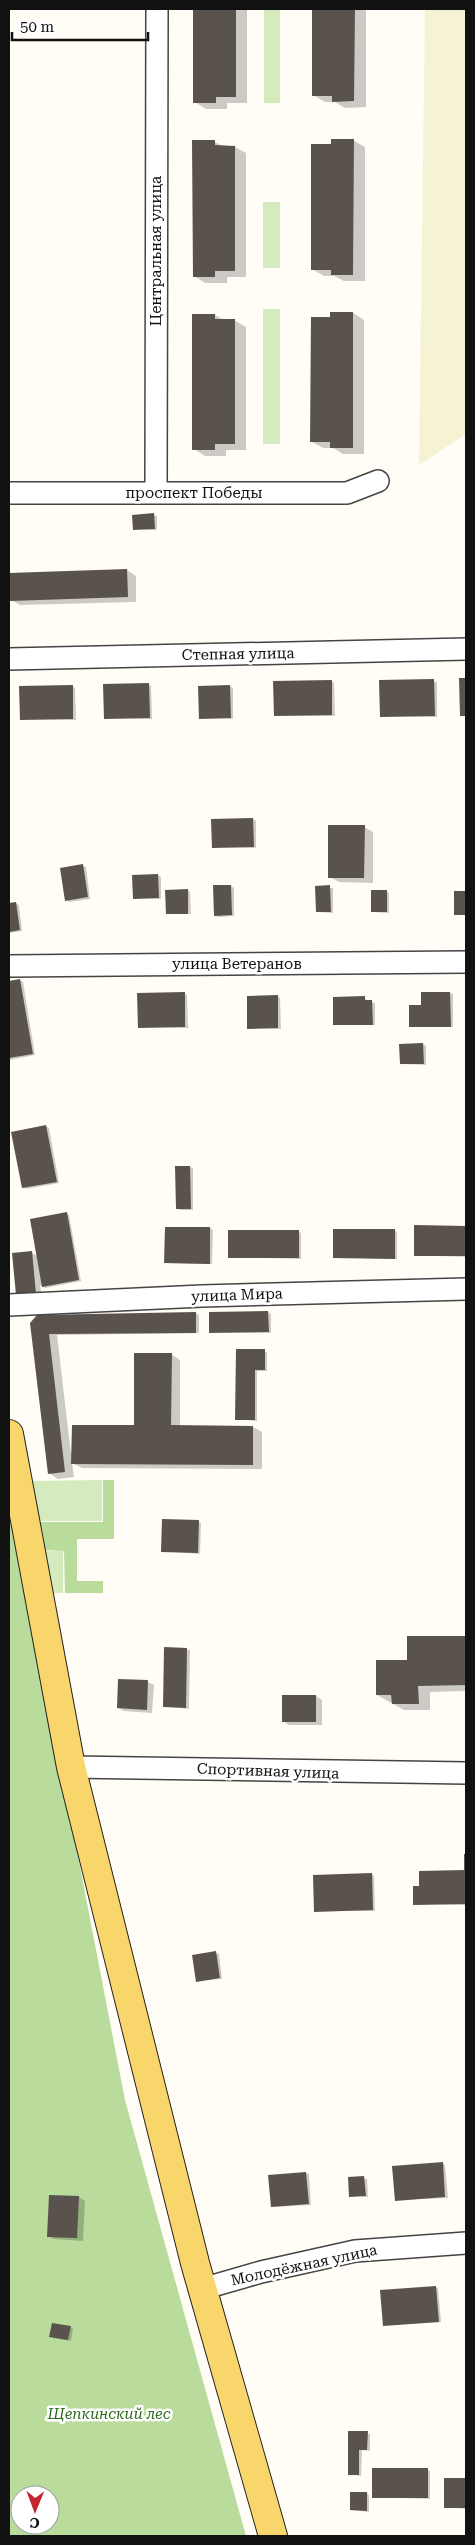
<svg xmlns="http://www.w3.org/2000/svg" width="475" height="2545" font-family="'Roboto Serif',serif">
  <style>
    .farmland { fill: #f6f3d4 }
    .green { fill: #d5ebbd }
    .forest { fill: #b9dc9c; fill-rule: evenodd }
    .shadow { fill: #0003 }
    .building { fill: #5a524d }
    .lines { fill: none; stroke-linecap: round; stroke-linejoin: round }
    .minor-casing { stroke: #444; stroke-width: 24 }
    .major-casing { stroke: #222; stroke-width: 30 }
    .minor { stroke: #fff; stroke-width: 21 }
    .major { stroke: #f9d66b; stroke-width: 28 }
    .labels { text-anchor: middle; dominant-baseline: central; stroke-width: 5; stroke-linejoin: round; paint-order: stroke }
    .street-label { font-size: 15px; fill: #111; stroke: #fff }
    .park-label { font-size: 15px; font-style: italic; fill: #2f6b1f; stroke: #fff }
  </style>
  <rect width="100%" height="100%" fill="#fffdf5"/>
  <path class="farmland" d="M425,9H466V434L419,465Z"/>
  <path class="green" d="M264,9H280V103H264Z
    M263,202H280V268H263Z
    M263,309H280V444H263Z
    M102,1480V1521H36L30,1481Z
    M42,1551H63V1593H48Z"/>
  <path class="forest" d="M103,1480H114V1539H77V1581H103V1593H65L64,1551L42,1550L37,1522H103Z
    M9,1499L125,2100L246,2536H9ZM20,2495H50V2525H20Z"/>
  <path class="shadow" d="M195,9H247V103H227V109H206L195,102Z
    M313,9H366V107L345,108L335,102H325L313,95Z
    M353,140L365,147V281H344L334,276H324L312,269L332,145Z
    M215,142L224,147H235L246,153V277H227V283H205L194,276Z
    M353,313L364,320V454H343L333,448H323L312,442L331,318Z
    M215,315L224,320H234L246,327V450H226V456H205L194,449Z
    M154,515L157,516V530L134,529Z
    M127,570L136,576V602L20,605L11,600Z
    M331,681L334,683L335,716H275Z
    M380,681L437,682V717L381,716Z
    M149,685L151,686L152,719L105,718Z
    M72,686L75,688L76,720L21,719Z
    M230,686L233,688V719L200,718L199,687Z
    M253,819L256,821V848L213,847Z
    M364,827L373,832V883L339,882L330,877Z
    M83,866L86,867L90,899L69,902L66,900Z
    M158,875L161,877V899L134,898L133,876Z
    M231,886L234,888V916L218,917L215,915Z
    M317,887L333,888V913L317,912Z
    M188,890L190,892L191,914L167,913Z
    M386,891L389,893V913L372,912Z
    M16,903L19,905L22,931L9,933V904Z
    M20,980L23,982L35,1055L9,1060V982Z
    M184,993L187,995L188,1028L139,1027Z
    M450,993L453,994V1027L410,1026L422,1006Z
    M277,996L280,998L281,1029L248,1028Z
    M364,997L367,1001L375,1003V1025H334Z
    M423,1044L426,1046V1065L401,1064Z
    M46,1126L49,1128L59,1183L26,1189L23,1187Z
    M190,1167L193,1168V1210H180L177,1208Z
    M67,1214L69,1215L81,1281L45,1288L40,1285L42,1297L23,1298L32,1253L37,1256Z
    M415,1227H466V1257L415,1255Z
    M210,1228L213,1230L212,1264L166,1263Z
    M394,1230L397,1232V1259L334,1257Z
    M298,1231L301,1233V1259L229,1257Z
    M268,1312L271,1314V1333L210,1332Z
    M196,1313L199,1315V1333L57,1335L71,1454L135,1427L171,1354L180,1360V1427H253L262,1432V1469L82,1468L72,1463L74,1477L58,1479L49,1473L38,1316Z
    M237,1350L267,1352V1371H257V1421L237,1419Z
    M198,1522L201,1523L200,1554L163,1551Z
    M408,1637H466V1691L430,1692V1710H404L377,1695L409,1661Z
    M165,1649L190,1650L189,1709L164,1706Z
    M148,1682L154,1685L152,1713L124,1711L118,1708Z
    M316,1696L322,1700V1725H289L283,1721Z
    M465,1855H466V1905L415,1904L420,1887L466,1871Z
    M371,1874L374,1876L375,1911H315Z
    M216,1953L219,1954L222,1979L197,1981Z
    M442,2163L445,2165L448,2198L396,2200Z
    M306,2173L309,2174L311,2205L272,2207Z
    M364,2178L367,2179L368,2197L351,2196L349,2179Z
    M79,2197L85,2201L83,2241L54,2239L48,2236Z
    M435,2287L438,2288L441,2322L384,2325Z
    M70,2327L73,2329L71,2341L53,2338Z
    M350,2433L370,2434V2451L362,2450L361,2476L349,2474Z
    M428,2470L430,2471V2499L373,2497Z
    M445,2480H466V2509L445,2507Z
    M367,2493L369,2495V2512L351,2510Z"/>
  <path class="building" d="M193,9H236V97H216V103H193Z
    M312,9H355L354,101L332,102V96H312Z
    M331,139H354L353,275H331V270H311V144H331Z
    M192,140H215V145L235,146V271H215V277H193Z
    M330,312H353V448H330V442H310L311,317H330Z
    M192,314H215V319H235V444H215V450H192Z
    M154,513L155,529L133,530L132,515Z
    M127,569L128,597L10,601L9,573Z
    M459,678H466V716H460Z
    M434,679L435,716L380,717L379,680Z
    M332,680V715L274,716L273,681Z
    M149,683L150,718L104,719L103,684Z
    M73,685V719L20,720L19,686Z
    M230,685L231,718L199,719L198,686Z
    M253,818L254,847L212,848L211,819Z
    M328,825H365L364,878H328Z
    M83,864L88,897L65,901L60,868Z
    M158,874L159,898L133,899L132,875Z
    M213,885H231L232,915L214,916Z
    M330,885L331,912H316L315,886Z
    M188,889V914H166L165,890Z
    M371,890H387V912H371Z
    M454,891H466V915H454Z
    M16,902L20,930L9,932V903Z
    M20,979L33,1054L9,1058V981Z
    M185,992V1027L138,1028L137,993Z
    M421,992H450L451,1027H409V1005H421Z
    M278,995V1028L247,1029V996Z
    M365,996V1000H372L373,1025H333V997Z
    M423,1043L424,1064H400L399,1044Z
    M46,1125L57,1182L22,1188L11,1132Z
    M175,1166H190L191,1209H176Z
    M67,1212L79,1280L42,1287L30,1219Z
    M414,1225L466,1226V1256H414Z
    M165,1227H210V1264L164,1263Z
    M333,1229H395V1259L333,1258Z
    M228,1230H299V1258H228Z
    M32,1251L36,1294L16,1295L12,1253Z
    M268,1311L269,1332L209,1333V1312Z
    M196,1312V1333L49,1334L65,1472L48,1474L30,1323L37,1315Z
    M236,1349H265V1370H255V1420H235Z
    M134,1353H172L171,1425L253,1426V1465L71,1464L72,1425H134Z
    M162,1519L199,1520L198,1553L161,1552Z
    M407,1636H466V1685L418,1686L419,1704H392L391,1695H376V1660H407Z
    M164,1647L187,1648L186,1708L163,1707Z
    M118,1679L148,1680L147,1710L117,1708Z
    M282,1695H316V1722H282Z
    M464,1854H466V1904L413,1905V1886H419V1871L464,1870Z
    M372,1873L373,1910L314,1912L313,1875Z
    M216,1951L220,1978L196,1982L192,1955Z
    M443,2162L445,2197L395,2201L392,2166Z
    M306,2172L309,2204L271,2207L268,2175Z
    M364,2176L366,2196L349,2197L348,2177Z
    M49,2195L79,2196L77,2238L47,2237Z
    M436,2286L439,2322L383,2326L380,2290Z
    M52,2323L71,2326L68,2340L49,2337Z
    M348,2431H368L367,2450H359V2475H348Z
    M372,2468H428V2498H372Z
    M444,2478H466V2508H444Z
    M350,2492H367V2511L350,2510Z"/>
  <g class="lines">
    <g class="minor-casing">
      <path id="minor" d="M9,493H347L378,481
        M156,493L157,9
        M9,659L466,649
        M9,966L466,962
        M9,1305L202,1296L466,1289
        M71,1767L466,1773
        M202,2289L261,2272L355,2251L466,2243"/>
    </g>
    <g class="major-casing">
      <path id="major" d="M9,1434L71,1767L195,2263L273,2536"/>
    </g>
    <use href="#minor" class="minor"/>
    <use href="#major" class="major"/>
  </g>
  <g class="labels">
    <g class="street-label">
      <text transform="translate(156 251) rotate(-90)">Центральная улица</text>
      <text x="194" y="493">проспект Победы</text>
      <text transform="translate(238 654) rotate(-1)">Степная улица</text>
      <text x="237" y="964">улица Ветеранов</text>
      <text transform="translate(237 1295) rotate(-2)">улица Мира</text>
      <text transform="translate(268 1771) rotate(2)">Спортивная улица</text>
      <text transform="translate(304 2265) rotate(-12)">Молодёжная улица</text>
    </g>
    <g class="park-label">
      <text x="109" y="2414">Щепкинский лес</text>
    </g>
  </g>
  <rect width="475" height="2545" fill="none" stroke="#111111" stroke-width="20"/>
  <g transform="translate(35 2510) rotate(181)"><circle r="24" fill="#ffffff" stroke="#a0a0a0"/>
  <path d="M0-4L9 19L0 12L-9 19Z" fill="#c4262e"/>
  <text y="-8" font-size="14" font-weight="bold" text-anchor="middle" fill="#111111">С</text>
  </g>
  <path d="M12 32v8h136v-8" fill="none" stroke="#111111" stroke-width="2.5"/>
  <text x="20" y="32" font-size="15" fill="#111111" stroke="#ffffff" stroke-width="4" paint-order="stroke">50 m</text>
</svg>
